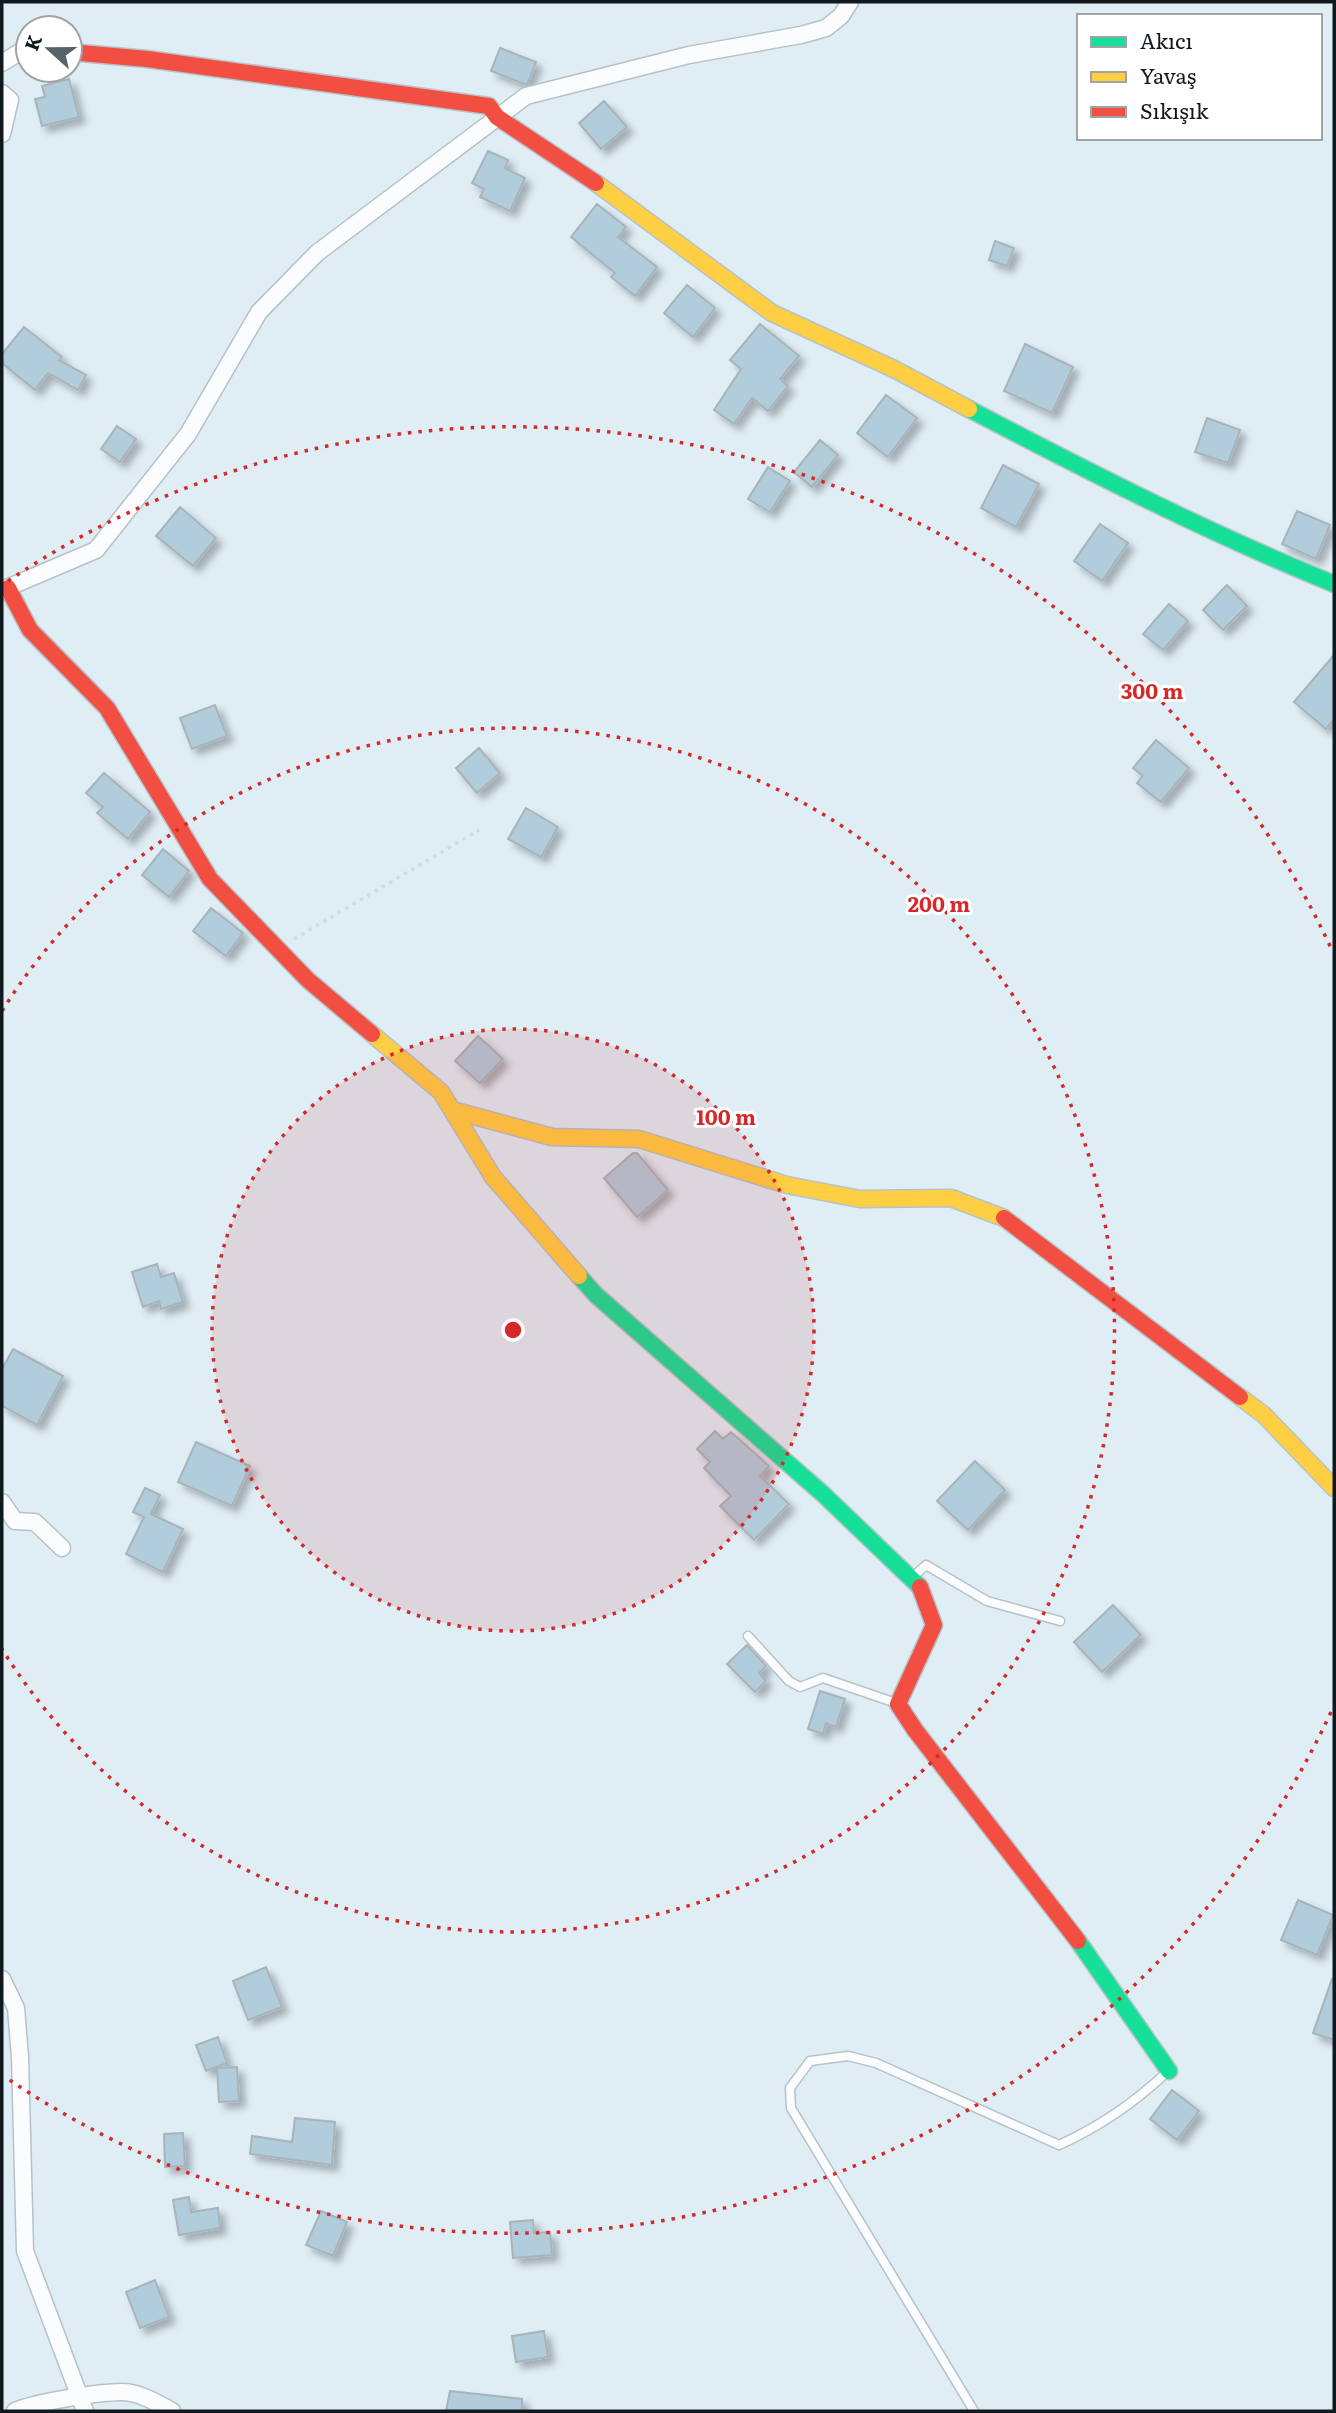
<svg xmlns="http://www.w3.org/2000/svg" width="1336" height="2413" font-family="Literata,serif">
  <style>
    .building { fill: #b1ccda; stroke: #a8b3ba; stroke-width: 2; filter: url(#shadow) }
    .lines { fill: none; stroke-linecap: round; stroke-linejoin: round }
    .lane-casing { stroke: #b7c2c8; stroke-width: 11 }
    .street-casing { stroke: #b7c2c8; stroke-width: 19 }
    .fast-casing { stroke: #b7c2c8; stroke-width: 19 }
    .slow-casing { stroke: #b7c2c8; stroke-width: 19 }
    .jam-casing { stroke: #b7c2c8; stroke-width: 19 }
    .path { stroke: #d4d9db; stroke-width: 3.5; stroke-dasharray: 3.5 5; stroke-linecap: butt }
    .lane { stroke: #fafcfe; stroke-width: 8 }
    .street { stroke: #fafcfe; stroke-width: 16 }
    .fast { stroke: #16e098; stroke-width: 16 }
    .slow { stroke: #ffcf43; stroke-width: 16 }
    .jam { stroke: #f24e42; stroke-width: 16 }
    .ring { fill: none; stroke: #d62828; stroke-width: 3.5; stroke-dasharray: 3.5 7 }
    .centre { fill: #d62828; stroke: #fff; stroke-width: 3.5 }
    .ring-label { font-size: 21px; text-anchor: middle; font-weight: bold; fill: #d62828; stroke: #fff; stroke-width: 6; stroke-linejoin: round; paint-order: stroke }
  </style>
  <defs>
    <filter id="shadow"><feDropShadow dx="6" dy="6" stdDeviation="3.5" flood-color="#0004"/></filter>
  </defs>
  <rect width="100%" height="100%" fill="#dfedf5"/>
  <path class="building" d="M500,48L536,62L527,85L491,71Z
    M69,79L79,117L42,126L35,99L45,97L42,86Z
    M604,101L627,127L601,149L579,123Z
    M488,151L508,160L505,168L525,178L510,211L480,197L484,189L472,183Z
    M597,204L626,227L618,237L657,267L635,296L611,277L615,273L571,237Z
    M995,241L1014,248L1007,266L989,260Z
    M687,285L715,308L693,337L664,313Z
    M760,324L799,356L780,379L788,386L768,411L752,398L734,424L714,410L741,369L730,360Z
    M24,327L62,357L59,360L86,375L78,390L48,373L35,390L2,363V354Z
    M1025,344L1073,367L1052,413L1004,391Z
    M886,395L917,418L888,457L857,433Z
    M1207,418L1240,430L1228,463L1195,452Z
    M117,426L136,439L120,462L101,449Z
    M820,440L838,455L812,487L794,472Z
    M1003,465L1039,484L1016,527L981,508Z
    M768,467L790,481L770,512L748,499Z
    M180,507L216,538L193,566L156,536Z
    M1297,511L1330,525L1316,559L1282,544Z
    M1100,524L1128,543L1102,581L1074,561Z
    M1227,585L1247,606L1223,630L1203,610Z
    M1169,604L1188,621L1163,650L1143,634Z
    M1334,655V719L1326,729L1294,702Z
    M215,705L227,736L192,749L180,718Z
    M1156,740L1189,768L1161,802L1137,783L1143,776L1133,768Z
    M479,748L500,773L477,793L456,768Z
    M104,773L150,812L128,839L97,813L103,807L86,793Z
    M526,808L558,827L541,857L508,839Z
    M163,849L189,871L169,897L142,875Z
    M211,908L243,933L226,956L193,931Z
    M478,1036L503,1059L480,1083L455,1061Z
    M633,1153H637L668,1190L637,1217L604,1178Z
    M157,1264L161,1277L174,1273L183,1302L161,1309L159,1301L143,1307L132,1272Z
    M13,1349L63,1376L37,1425L2,1406V1369Z
    M715,1431L723,1439L731,1432L769,1466L760,1476L789,1504L754,1540L720,1506L731,1496L704,1468L710,1462L697,1449Z
    M196,1442L250,1466L232,1506L178,1482Z
    M975,1461L1005,1490L968,1530L937,1501Z
    M145,1488L160,1495L151,1514L183,1529L163,1572L126,1554L144,1517L133,1512Z
    M1113,1605L1141,1635L1102,1672L1074,1642Z
    M747,1645L766,1666L759,1673L766,1681L755,1692L727,1664Z
    M820,1691L845,1699L836,1727L826,1723L823,1734L808,1729Z
    M1298,1900L1333,1915L1317,1955L1281,1940Z
    M266,1967L282,2007L248,2020L233,1981Z
    M1332,1979L1334,1980V2040L1313,2033Z
    M218,2037L227,2063L206,2071L196,2045Z
    M237,2067L239,2101L219,2102L217,2068Z
    M1172,2090L1199,2111L1177,2140L1150,2119Z
    M295,2118L335,2122L332,2165L250,2154L252,2136L292,2142Z
    M183,2133L185,2166L165,2167L164,2134Z
    M189,2197L191,2212L218,2208L220,2228L179,2235L173,2200Z
    M321,2211L347,2222L333,2256L306,2245Z
    M533,2220L534,2233L550,2232L552,2255L513,2258L510,2222Z
    M155,2280L169,2317L140,2328L126,2292Z
    M544,2331L548,2357L516,2362L512,2336Z
    M450,2391L522,2399V2411H446Z"/>
  <g class="lines">
    <g class="lane-casing">
      <path id="lane" d="M913,1577L926,1565L987,1601L1060,1621
        M748,1636L789,1681L800,1687L823,1678L896,1703
        M974,2411L791,2108L790,2088L810,2061L848,2056L876,2063L1059,2145C1099,2127 1134,2103 1166,2073"/>
    </g>
    <g class="street-casing">
      <path id="street" d="M2,63L28,47
        M2,93L10,100L2,134
        M2,590L96,550L188,434L259,312L317,253L526,96L689,55L801,35L826,28L841,16L850,2
        M2,1502L15,1521L35,1522L62,1548
        M2,1979L16,2008L20,2057L25,2251L85,2411
        M15,2411C36,2402 99,2392 122,2392C139,2392 157,2403 172,2411"/>
    </g>
    <g class="fast-casing">
      <path id="fast" d="M969,409C1089,472 1209,533 1334,584
        M579,1276L596,1295L823,1494L920,1587
        M1078,1941L1169,2071"/>
    </g>
    <g class="slow-casing">
      <path id="slow" d="M596,183L772,313L894,369L969,409
        M372,1034L441,1092L493,1177L579,1276
        M452,1110L552,1137L639,1139L787,1185L860,1199L951,1198L1004,1218
        M1240,1397L1264,1415L1334,1488"/>
    </g>
    <g class="jam-casing">
      <path id="jam" d="M70,52L147,59L489,106L497,117L596,183
        M8,588L30,630L107,708L210,879L308,980L372,1034
        M1004,1218L1240,1397
        M920,1587L934,1625L898,1704L915,1730L1078,1941"/>
    </g>
    <path class="path" d="M294,939L479,830"/>
    <use href="#lane" class="lane"/>
    <use href="#street" class="street"/>
    <use href="#fast" class="fast"/>
    <use href="#slow" class="slow"/>
    <use href="#jam" class="jam"/>
  </g>
  <circle cx="513" cy="1330" r="301" fill="#d62828" fill-opacity=".12"/>
  <g class="ring">
    <circle cx="513" cy="1330" r="301"/>
    <path d="M2 1011A602 602 0 1 1 2 1649"/>
    <path d="M1331 1712A903 903 0 0 1 8 2079M8 581A903 903 0 0 1 1331 948"/>
  </g>
  <circle cx="513" cy="1330" r="10" class="centre"/>
  <g class="ring-label">
    <text x="1152" y="699">300 m</text>
    <text x="939" y="912">200 m</text>
    <text x="726" y="1125">100 m</text>
  </g>
  <rect width="1336" height="2413" fill="none" stroke="#10191e" stroke-width="7"/>
  <rect x="1077" y="14" width="245" height="126" fill="#ffffff" stroke="#9fa3a5" stroke-width="2"/>
  <rect x="1091" y="37" width="35" height="10" fill="#16e098" stroke="#9fa3a5" stroke-width="2"/>
  <text x="1140" y="49" font-size="21" fill="#10191e">Akıcı</text>
  <rect x="1091" y="72" width="35" height="10" fill="#ffcf43" stroke="#9fa3a5" stroke-width="2"/>
  <text x="1140" y="84" font-size="21" fill="#10191e">Yavaş</text>
  <rect x="1091" y="107" width="35" height="10" fill="#f24e42" stroke="#9fa3a5" stroke-width="2"/>
  <text x="1140" y="119" font-size="21" fill="#10191e">Sıkışık</text>
  <g transform="translate(49 49) rotate(291)"><circle r="33" fill="#ffffff" stroke="#9fa3a5" stroke-width="2"/>
  <path d="M0-5L12 26L0 18L-12 26Z" fill="#586369"/>
  <text y="-10" font-size="19" font-weight="bold" text-anchor="middle" fill="#10191e">K</text>
  </g>
</svg>
